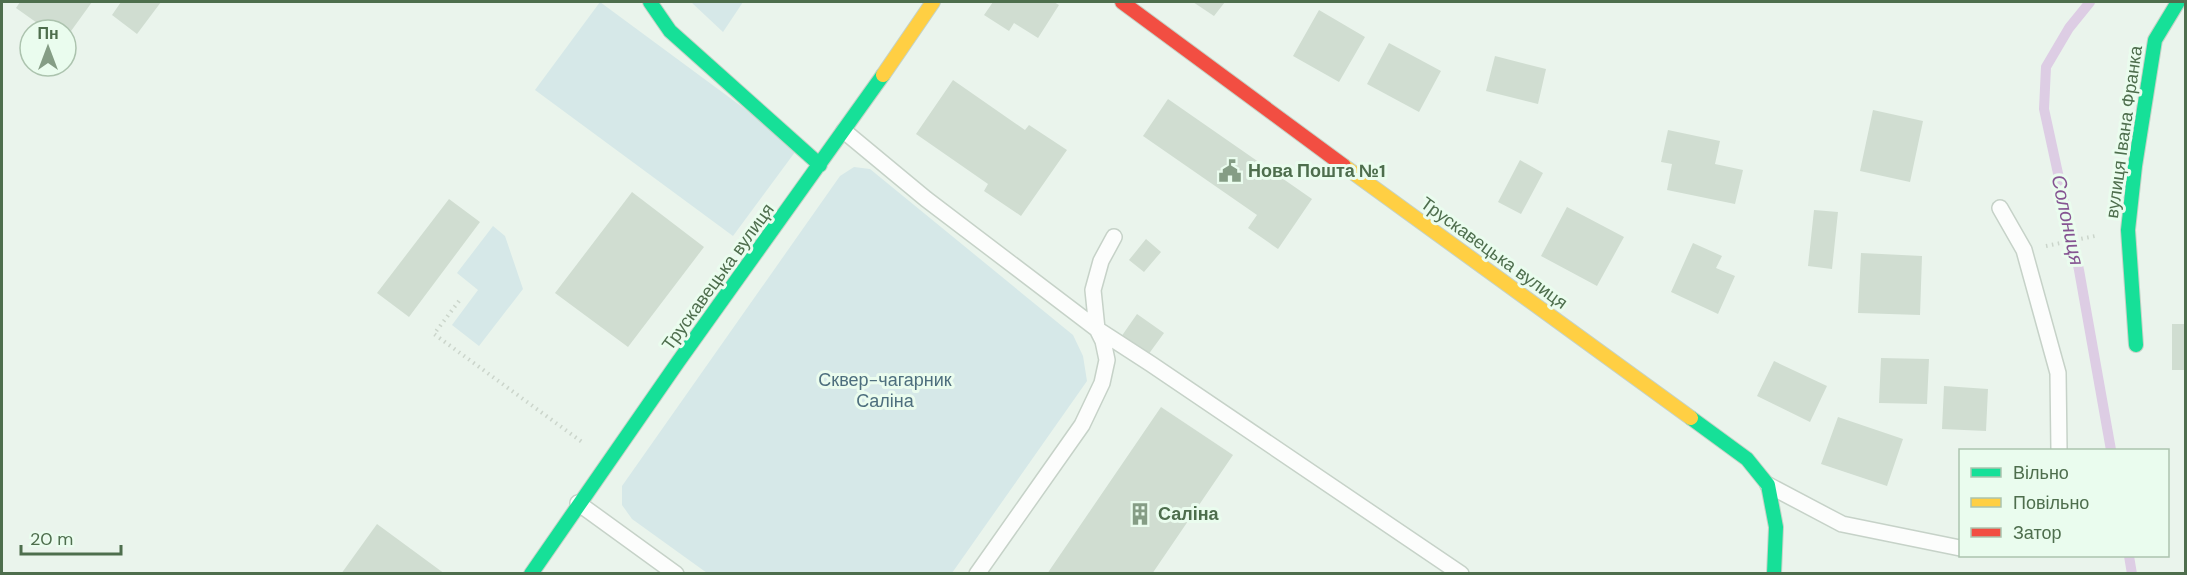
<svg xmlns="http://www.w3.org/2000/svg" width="2187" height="575" font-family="'DM Sans',sans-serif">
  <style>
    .green { fill: #d6e8e8 }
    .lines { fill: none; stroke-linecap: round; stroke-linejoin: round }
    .stream { stroke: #ddcde4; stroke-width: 10 }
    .building { fill: #d0ddd1 }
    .lane-casing { stroke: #c6d2c8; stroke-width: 18 }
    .fast-casing { stroke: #c5d2c6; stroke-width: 16 }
    .slow-casing { stroke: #c5d2c6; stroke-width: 16 }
    .jam-casing { stroke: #c5d2c6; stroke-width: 16 }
    .path { stroke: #cbd5cb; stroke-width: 4; stroke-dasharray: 1.5 4.5; stroke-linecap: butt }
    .lane { stroke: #fcfdfc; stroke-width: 15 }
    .fast { stroke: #16e098; stroke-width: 14 }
    .slow { stroke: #ffcf43; stroke-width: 14 }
    .jam { stroke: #f24e42; stroke-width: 14 }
    .labels { text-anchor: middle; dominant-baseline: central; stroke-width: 6; stroke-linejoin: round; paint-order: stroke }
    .street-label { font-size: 18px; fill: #4e6e4d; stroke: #eafcee }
    .poi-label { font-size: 18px; font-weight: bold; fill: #4e6e4d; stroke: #eafcee; text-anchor: start }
    .park-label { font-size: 18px; fill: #4d6e7d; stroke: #eafcee }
    .water-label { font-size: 20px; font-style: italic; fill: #855492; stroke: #eafcee }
  </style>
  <rect width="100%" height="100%" fill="#eaf4ec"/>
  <path class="green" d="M600,2L798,148L733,236L535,90Z
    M691,2H743L723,32Z
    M854,167L870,169L1073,335L1083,356L1087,381L952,573H707L632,519L622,505V486L840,176Z
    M493,226L505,236L523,289L479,346L452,325L478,290L457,273Z"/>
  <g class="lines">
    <path class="stream" d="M2090,2L2069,28L2046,67L2044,109L2079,270L2111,450
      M2129,556L2132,574"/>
  </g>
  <path class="building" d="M20,2H92L66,38V30H47L16,8Z
    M121,2H161L137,34L112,15Z
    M993,2H1054L1059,5L1038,38L1014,23L1009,31L984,15Z
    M1193,2H1225L1214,16Z
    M1319,10L1365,37L1339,82L1293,56Z
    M1389,43L1441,71L1419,112L1367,84Z
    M1495,56L1546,69L1538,104L1486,91Z
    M953,80L1025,130L1029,125L1067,150L1021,216L984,191L988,184L916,134Z
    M1168,99L1312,199L1278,249L1248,228L1257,215L1143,136Z
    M1873,110L1923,121L1910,182L1860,171Z
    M1668,130L1720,141L1715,164L1743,170L1735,204L1667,190L1672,164L1661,162Z
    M1520,160L1543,173L1521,214L1498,202Z
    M632,192L704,247L628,347L555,293Z
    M449,199L480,222L409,317L377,293Z
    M1567,207L1624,237L1597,286L1541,256Z
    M1814,210L1838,212L1832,269L1808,266Z
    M1146,239L1161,252L1144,272L1129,260Z
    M1693,243L1722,256L1716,268L1735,276L1718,314L1671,292Z
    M1861,253L1922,256L1920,315L1858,313Z
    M1137,314L1164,333L1148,355L1121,337Z
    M2172,324H2186V370H2172Z
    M1881,358L1929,359L1927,404L1879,403Z
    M1774,361L1827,386L1810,422L1757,396Z
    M1944,386L1988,389L1986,431L1942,429Z
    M1161,407L1233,455L1152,574H1047Z
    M1838,417L1903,439L1887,486L1821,464Z
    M377,524L445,574H341Z"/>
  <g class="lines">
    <g class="lane-casing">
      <path id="lane" d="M844,131L926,199L1097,329L1151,364L1461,574
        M2000,208L2024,250L2058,373L2059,450
        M1768,485L1842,524L1960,548
        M578,503L676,574
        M977,574L1082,425L1102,383L1107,360L1103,341L1097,329L1093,290L1101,261L1114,237"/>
    </g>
    <g class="fast-casing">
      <path id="fast" d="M650,2L670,31L820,165
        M2136,345L2128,230L2135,166L2155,40L2178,2
        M1691,418L1747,459L1768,485L1776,527L1774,574
        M531,574L678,362L883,75"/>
    </g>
    <g class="slow-casing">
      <path id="slow" d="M883,75L933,2
        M1344,166L1691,418"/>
    </g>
    <g class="jam-casing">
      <path id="jam" d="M1122,2L1344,166"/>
    </g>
    <path class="path" d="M2046,246L2095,236
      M459,301L434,334L582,442"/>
    <use href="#lane" class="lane"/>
    <use href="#fast" class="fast"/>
    <use href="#slow" class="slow"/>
    <use href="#jam" class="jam"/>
  </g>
  <defs>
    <g id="civic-bare" transform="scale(1.8)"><path d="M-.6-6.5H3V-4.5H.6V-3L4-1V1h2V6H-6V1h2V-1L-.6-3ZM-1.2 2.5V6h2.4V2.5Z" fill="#859d85" stroke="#eafcee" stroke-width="2.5" paint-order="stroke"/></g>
    <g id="building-bare" transform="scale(1.8)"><path d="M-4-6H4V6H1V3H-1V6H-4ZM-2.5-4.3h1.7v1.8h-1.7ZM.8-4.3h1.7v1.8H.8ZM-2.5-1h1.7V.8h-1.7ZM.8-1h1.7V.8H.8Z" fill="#859d85" stroke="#eafcee" stroke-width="2.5" paint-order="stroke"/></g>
  </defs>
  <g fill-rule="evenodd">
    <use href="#civic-bare" x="1230" y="171"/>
    <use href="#building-bare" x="1140" y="514"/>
  </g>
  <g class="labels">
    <g class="street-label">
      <text transform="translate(2124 132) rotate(-82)">вулиця Івана Франка</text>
      <text transform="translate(1494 253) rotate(36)">Трускавецька вулиця</text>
      <text transform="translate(718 277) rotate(-54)">Трускавецька вулиця</text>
    </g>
    <g class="poi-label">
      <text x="1248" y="171">Нова Пошта №1</text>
      <text x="1158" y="514">Саліна</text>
    </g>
    <g class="park-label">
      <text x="885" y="380">Сквер-чагарник<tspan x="885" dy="21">Саліна</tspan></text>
    </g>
    <g class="water-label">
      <text transform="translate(2068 220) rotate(78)">Солониця</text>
    </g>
  </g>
  <rect width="2187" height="575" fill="none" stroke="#4e6e4d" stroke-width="6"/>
  <rect x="1959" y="449" width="210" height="108" fill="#eafcee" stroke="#acc3ae" stroke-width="1.5"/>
  <rect x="1971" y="468" width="30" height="9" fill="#16e098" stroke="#acc3ae" stroke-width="1.5"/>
  <text x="2013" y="479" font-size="18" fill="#4e6e4d">Вільно</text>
  <rect x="1971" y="498" width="30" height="9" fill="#ffcf43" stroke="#acc3ae" stroke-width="1.5"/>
  <text x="2013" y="509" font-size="18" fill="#4e6e4d">Повільно</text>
  <rect x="1971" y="528" width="30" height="9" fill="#f24e42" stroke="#acc3ae" stroke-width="1.5"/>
  <text x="2013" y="539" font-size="18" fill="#4e6e4d">Затор</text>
  <g transform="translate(48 48)"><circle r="28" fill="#eafcee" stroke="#acc3ae" stroke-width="1.5"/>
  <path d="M0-4.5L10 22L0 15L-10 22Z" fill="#859d85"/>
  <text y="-9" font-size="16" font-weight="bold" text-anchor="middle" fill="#4e6e4d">Пн</text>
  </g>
  <path d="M21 545v9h100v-9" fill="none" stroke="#4e6e4d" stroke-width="3"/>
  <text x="30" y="545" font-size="18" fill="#4e6e4d" stroke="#eafcee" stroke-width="4.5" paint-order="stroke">20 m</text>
</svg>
